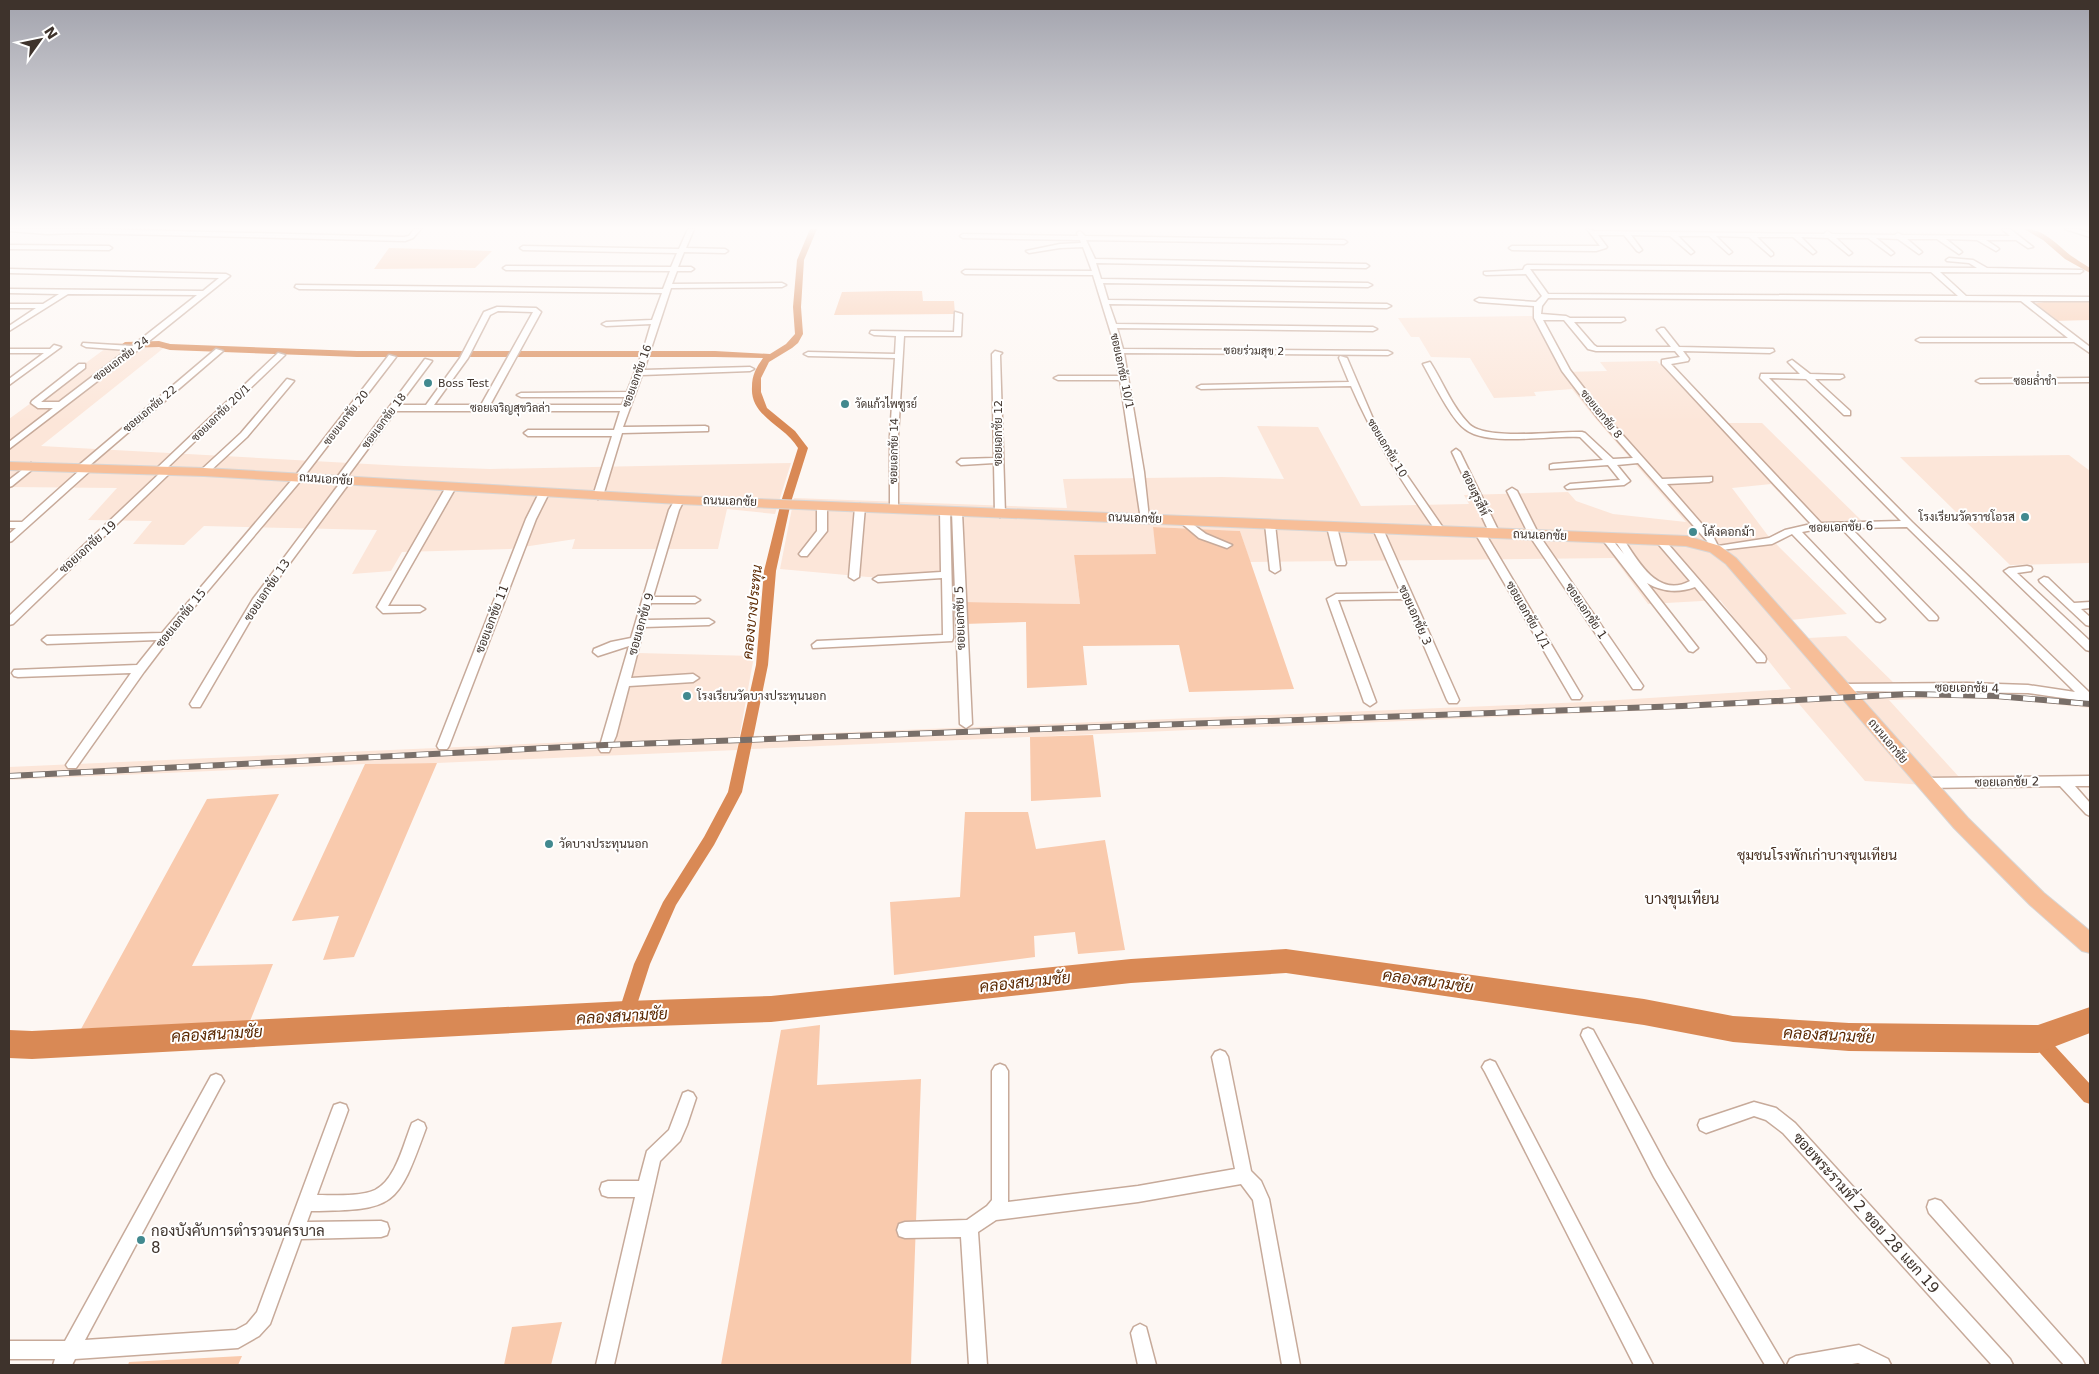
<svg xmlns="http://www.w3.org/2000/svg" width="2099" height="1374" font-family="'DejaVu Sans',Sarabun,sans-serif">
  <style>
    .built { fill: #fce6d9 }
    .green { fill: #f9caad }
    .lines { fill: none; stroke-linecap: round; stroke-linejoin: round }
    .canal { fill: #d98955; fill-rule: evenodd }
    .river { fill: #d98955; fill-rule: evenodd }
    .street-casing { stroke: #c7aa9a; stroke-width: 3 }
    .primary-casing { stroke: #d8d6d5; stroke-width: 2 }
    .street { fill: #fff; fill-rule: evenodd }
    .primary { fill: #f7be98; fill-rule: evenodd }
    .rail-casing { stroke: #796f69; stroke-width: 6 }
    .rail { stroke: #fff; stroke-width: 4.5; stroke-dasharray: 12; stroke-linecap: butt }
    .poi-dot { fill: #41898f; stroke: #fff; stroke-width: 2 }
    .labels { text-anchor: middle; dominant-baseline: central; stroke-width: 4; stroke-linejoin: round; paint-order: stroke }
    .far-street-label { font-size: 11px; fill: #3e332c; stroke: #fff }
    .far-poi-label { font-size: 11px; fill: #3e332c; stroke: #fff; text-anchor: start }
    .street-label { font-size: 12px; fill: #3e332c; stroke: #fff }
    .poi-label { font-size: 12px; fill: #3e332c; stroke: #fff; text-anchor: start }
    .water-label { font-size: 14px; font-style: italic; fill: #5b2800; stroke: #fff }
    .neighbourhood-label { font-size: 14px; fill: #473022; stroke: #fff }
    .quarter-label { font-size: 15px; fill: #473022; stroke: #fff }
    .near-street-label { font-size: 15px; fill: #3e332c; stroke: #fff }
    .near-poi-label { font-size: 15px; fill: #3e332c; stroke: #fff; text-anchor: start }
    .near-water-label { font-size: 16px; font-style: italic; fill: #5b2800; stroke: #fff }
  </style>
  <rect width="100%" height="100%" fill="#fdf7f3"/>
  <path class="built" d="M1532,316L1561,372L1607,371L1600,362L1657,361L1716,423H1762L1861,520L1807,522L1771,484L1732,488L1769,537L1847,614L1791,620L1808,638L1846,636L1902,691L2090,701V708L2014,700L1955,698L1889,700L1969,788L1865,781L1799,704L750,749L753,736L1586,702L1791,689L1720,600L1648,604L1614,558L1250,562L1240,531L1153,527L1157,554L1074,555L1080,604L965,602L963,577H868L780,569L794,498L1067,508L1063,479L1222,477L1284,479L1257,426L1318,427L1361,506L1469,504L1464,495L1568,492L1576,501L1613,514L1686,522L1595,418L1572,389L1534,392L1536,396L1494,398L1470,358L1431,357L1419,337H1411L1398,318Z
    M113,343H170L41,446L404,466L490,469L791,463L775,514L727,509L718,549H572L575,539L510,549L402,552L391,571L352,574L377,530L204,526L184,545L133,544L152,521L88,520L117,488L9,487V419Z
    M2069,455L2090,471V563L2010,565L1900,457Z
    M638,653L754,656L737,750L437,763L365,764L9,780V767L615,740Z"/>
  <path class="green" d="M389,248L492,251L475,268L374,269Z
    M892,291H922L923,301H954L955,314L834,315L842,292Z
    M2044,302H2090V320L2053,321L2032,304Z
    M1153,527L1240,531L1294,689L1189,692L1179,645L1083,646L1087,685L1027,688L1026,622L964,624L965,602L1080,604L1074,555L1156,554Z
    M1093,735L1101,797L1031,801L1030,737Z
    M437,763L354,957L323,960L339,916L292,921L365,764Z
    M279,794L192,966L273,964L250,1021L81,1029L207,799Z
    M965,812H1028L1036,849L1105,840L1125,950L1078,954L1075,932L1034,936L1035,957L894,975L890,902L960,897Z
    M820,1025L817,1085L921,1079L911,1365H721L781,1030Z
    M562,1322L551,1365H504L512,1327Z
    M242,1356L238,1365H128L129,1362Z"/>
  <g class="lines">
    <path class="canal" d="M810,229H817L804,260L801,307L803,334L798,343L792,348L769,362L761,378V392L767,408L795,431L808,448L791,502L776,571L768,665L742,792L714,845L676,905L650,964L634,1014L632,1019L626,1021L620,1019L618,1014L634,964L663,902L704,837L728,792L756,665L764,571L781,502L798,448C785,425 750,417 752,387C752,375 756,368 763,358L715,357H357L170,350L159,347L125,348L121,345L125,342L159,341L170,344L357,351H715L770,354L786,344L795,334L793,307L797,260Z
      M2024,229C2044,229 2055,243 2070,255C2077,260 2084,264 2090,268V273L2065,259L2043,240Z
      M2038,1031L2044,1034L2090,1084V1104L2084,1102L2032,1044L2030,1039L2032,1034Z"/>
    <path class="river" d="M1286,949L1644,999L1733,1016L1849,1023L2038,1025L2090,1007V1033L2038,1053L1849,1051L1733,1042L1644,1025L1286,973L1131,983L771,1022L626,1027L32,1059L9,1058V1030L32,1031L626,1001L771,996L1131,959Z"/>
    <g class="street-casing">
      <path id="street" d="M9,229H96L404,237L409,236L414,229H421L413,238L405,241L78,233L47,234L9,231Z
        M688,229H694L686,248L725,249L728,251L725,253L684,252L678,267H691L694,269L691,271H677L672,284L782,283L786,285L782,287L671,288L644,370L750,367L754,369L750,371L642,375L623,427L705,426L708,427V431L622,433L603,496L598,499L593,496L612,436H528L524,433L528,430H614L620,411H396L347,477L350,478V482L261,602L200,707H192L190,704L253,599L340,483L335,480L425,359L432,361L399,405H426L460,358L484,312L497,307L536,308L541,312L490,405H622L625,397H521L517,395L521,393L627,392L643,351L651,324L606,326L602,324L606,322L652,320L662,293L299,289L295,287L296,285L663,289L670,271L506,270L503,268L506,266L671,267L677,253L523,250L520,248L523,246L679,249ZM498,311L533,312L481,405H434L468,358L490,315Z
        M1587,229L1594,231L1824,234L1827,231L1832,234L1895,235L1898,233L1902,235L2010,236L2002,229H2010L2033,247L2028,248L2016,240H1986L1998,248L1999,249L1996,251L1977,240L1946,239L1961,251L1962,252L1959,254L1937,239H1907L1921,251L1922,252L1919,254L1898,239L1876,238L1893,252L1894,253L1891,255L1868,238H1836L1851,252L1852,253L1849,255L1828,238L1801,237L1816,252L1813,254L1793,237H1757L1773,253V255L1771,256L1749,237L1716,236L1732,252L1729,254L1709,236H1678L1694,252L1691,254L1670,236L1631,235L1642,250L1639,252L1637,251L1624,235H1598L1607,247L1606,248L1596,251L1512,250L1509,248L1512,246H1600Z
        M2065,229H2077L2090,233V237Z
        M1080,231L1085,236L1344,240L1347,242L1344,244L1086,240L1095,259L1366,264L1369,266L1366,268L1096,263L1101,279L1368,283L1372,285L1368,287L1103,283L1108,300L1387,304L1391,306L1387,308L1109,304L1116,324L1373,327L1377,329L1373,331L1117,328L1123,349L1388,351L1392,353L1388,355L1124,353L1144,472L1149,518L1147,520H1141L1120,380H1058L1054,378L1058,376H1119L1114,343L1093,275L965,274L962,272L965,270L1092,271L1083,247L1060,248L1029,253L1026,251L1060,244L1081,243L1080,240L963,238L960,236L963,234L1078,236L1077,233Z
        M9,245L109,246L112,248L109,250L9,249Z
        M1949,258L1973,260L1987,268L2082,270L2083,271L2080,273L1940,272L1966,296L2090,297V301H2030L2090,347V353L2074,342H1920L1916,340L1920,338H2068L2021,301L1548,298L1542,306L1541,314L1566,316L1570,318H1624L1625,320L1621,322H1574L1594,345L1597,347H1671L1657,330L1661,328H1664L1679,347L1773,349L1774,351L1770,353L1683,351L1689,359L1688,361L1671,364L1821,523L1901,521L1760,378L1761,374H1800L1788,362L1792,360L1810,374L1843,375L1844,377L1840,379H1815L1850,411V415H1844L1806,379L1769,378L1912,522L2090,693V702L2028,693L1839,691L1837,688L1839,685L1843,684L1967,683L2028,685L2075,692L1907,527L1851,528L1937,616L1938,618L1937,620H1929L1841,528L1818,529L1802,532L1885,619L1880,622L1876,621L1792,534L1772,544L1712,551L1707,541L1638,463L1617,465L1630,481L1624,485L1567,489L1565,487L1570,484L1620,480L1608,465L1550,469V465L1553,464L1603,460L1580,437C1551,435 1487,447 1465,429C1451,419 1432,380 1423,364L1430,362C1443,382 1452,407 1469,424C1486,441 1557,431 1582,432L1585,433L1613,459L1633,458L1598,418L1562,371L1534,318V306L1479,302L1475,300L1479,298L1536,302L1542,296L1526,274L1486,275L1484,274V272L1523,270L1525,266L1527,265L1977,268L1969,263L1947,261L1946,260ZM1530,269L1931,272L1958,296L1548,294ZM1543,320H1564L1588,349L1596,351H1675L1680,357L1662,360V364L1811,524L1785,530L1769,538L1718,546L1714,538L1667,484L1709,482L1712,481V477L1662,479L1604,414L1570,370Z
        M9,269L226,274L230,276L138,350L9,449V442L53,408H38L31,403L32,401L79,364H85V368L41,402H59L127,350L86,347L82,345L83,343L132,346L197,295L68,294L9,331V326L36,308H9V304H43L59,294L9,293V289L203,291L219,278L9,273Z
        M955,312L962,314L961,336H904L898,436V509L896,511H890V436L895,358L808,356L804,354L808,352L895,354L896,336L874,335L870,333L871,331L954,332Z
        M54,345L61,347L9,385V379L44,353H9V349H50Z
        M216,349L223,351L89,466L93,468L91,470L12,541L9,542V534L16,528H9V522H22L80,470L76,468L78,466Z
        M995,351L1002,353L1000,355L1005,514L1000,517L995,514L994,463L961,465L957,462L961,459L994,458L992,354Z
        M278,353L285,355L167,468L170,469V473L13,624L9,625V616L160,473L157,472V468Z
        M389,355L396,357L302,479L185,618L144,672L76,768H68L66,765L68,762L131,673L18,677L14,676L12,673L14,670L137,665L157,640L47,644L42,640L47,636L162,633L296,475Z
        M1340,356L1347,358L1374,421L1399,464L1446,532L1444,534H1438C1405,486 1374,440 1351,386L1201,389L1197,387L1201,385L1349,382L1339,358Z
        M2090,378V382L1980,383L1976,381L1980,379Z
        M287,379L294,381L247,437L207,474H201V470L241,433Z
        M1456,449L1460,452L1500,534L1498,536L1495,537L1490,534L1452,452Z
        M31,463L35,466L34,468L12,486L9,487V480Z
        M451,484L456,487L388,606H420L425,609L420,612L383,613L377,607L446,487Z
        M1512,488L1517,491L1539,535L1641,683L1643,686L1641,689H1633L1529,535L1507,491Z
        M544,490L549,493L536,519L449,746L447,749H439L437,746L526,519L539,493Z
        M679,497L684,500L679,510L653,597H695L700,600L695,603H651L646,620L709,619L714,622L709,625L644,627L631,678L693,674L699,678L693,682L629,686L616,736L609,752H601L599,749L629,646L598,656L593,652L594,649L611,642L631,638L669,510L676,498Z
        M822,503L827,506V531L807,556H801L799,554L817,531V506Z
        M860,504L865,507L859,577L854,580L849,577L855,507Z
        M945,508L950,511L953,638L952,641L813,648L812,645L817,641L943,635L942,578L878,582L873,579L878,576L941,572L940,511Z
        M957,509L962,512L972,724L966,728L960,724L952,512Z
        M1183,517L1206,534L1232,545L1227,548L1199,538L1180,522L1178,520Z
        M1270,521L1275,524L1280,570L1275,573L1270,570L1265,524Z
        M1332,524L1337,527L1346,563L1345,565H1337L1336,563L1327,527Z
        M1378,526L1383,529L1459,700L1457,703H1449L1447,700L1404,599L1338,600L1376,702L1370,706L1364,702L1327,599L1336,594L1401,593L1373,529Z
        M1480,530L1485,533L1580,693L1582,696L1580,699H1572L1475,533Z
        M1605,534L1608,535L1624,554L1614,539L1619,536L1622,537C1637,559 1657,599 1690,581L1654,539L1659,536L1662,537L1765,656L1766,659L1765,662H1757L1695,587C1679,593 1662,592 1647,583L1698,648L1693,652L1689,651L1602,539L1600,537Z
        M2027,566L2031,567L2032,569L2031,571L2017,573L2090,641V651L2086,650L2004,571L2009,568Z
        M2044,577L2048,578L2074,603L2090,602V608L2081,609L2090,617V626L2086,625L2040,582L2039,580Z
        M2090,776V786H2075L2090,803V816L2086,814L2060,786L1924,788L1920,786L1918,783L1920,780L1924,778Z
        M1588,1028L1593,1030L1666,1165L1784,1365H1765L1654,1177L1581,1035L1583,1030Z
        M1220,1050L1225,1052L1228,1057L1251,1171L1261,1181L1269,1199L1300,1365H1282L1253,1200L1241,1184L1138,1202L996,1220L978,1232L987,1365H969L961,1237L905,1238L899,1236L897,1230L899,1224L905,1222L967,1220L987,1206L992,1200V1071L995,1066L1000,1064L1005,1066L1008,1071V1202L1138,1186L1235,1169L1212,1057L1215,1052Z
        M1490,1060L1495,1062L1653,1365H1634L1485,1072L1482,1067L1485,1062Z
        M216,1074L221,1076L224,1081L221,1086L85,1340L236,1330L247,1324L257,1312L332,1110L334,1105L340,1103L346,1105L348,1110L317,1195C335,1195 359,1197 375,1190C396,1180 404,1142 412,1123L418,1120L424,1123L426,1128C397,1207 396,1210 311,1211L307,1222L381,1221L387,1223L389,1229L387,1235L381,1237L301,1239L270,1324L259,1336L238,1348L75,1359L72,1365H53L55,1359H9V1341H65L211,1076Z
        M688,1091L693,1093L696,1098L687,1125L680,1141L660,1161L614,1365H596L635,1197H608L602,1195L600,1189L602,1183L608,1181H639L647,1151L669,1130L683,1093Z
        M1754,1102L1776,1108L1795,1123L2010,1359L2013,1365H1992L1783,1133L1766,1120L1754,1116L1706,1133L1700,1130L1698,1125L1700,1120Z
        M1935,1199L1941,1201L2082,1359L2085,1365H2064L1929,1213L1927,1207L1929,1201Z
        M1140,1324L1146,1327L1156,1365H1138L1131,1333L1134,1327Z
        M1859,1345L1888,1359L1891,1365H1863L1858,1363L1846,1365H1787L1790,1359L1796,1356Z"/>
    </g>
    <g class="primary-casing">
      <path id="primary" d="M9,462L204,468L679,496L1687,536L1720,546L1736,558L1968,818L2044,893L2090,931V953L2082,951L2030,905L1954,828L1726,564L1710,552L1686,546L679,504L204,476L9,470Z"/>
    </g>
    <use href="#street" class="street"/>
    <use href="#primary" class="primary"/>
    <g class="rail-casing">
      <path id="rail" d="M9,776L605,745L1682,706L1910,694L1996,696L2090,704"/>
    </g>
    <use href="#rail" class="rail"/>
  </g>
  <linearGradient id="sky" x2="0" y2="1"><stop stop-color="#a2a3ad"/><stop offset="0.54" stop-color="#fefbfa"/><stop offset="1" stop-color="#fefbfa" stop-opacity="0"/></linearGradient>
  <rect width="2099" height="422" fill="url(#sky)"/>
  <g class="poi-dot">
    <circle cx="428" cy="383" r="5"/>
    <circle cx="845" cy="404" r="5"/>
    <circle cx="2025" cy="517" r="5"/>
    <circle cx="1693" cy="532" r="5"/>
    <circle cx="687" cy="696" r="5"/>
    <circle cx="549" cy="844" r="5"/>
    <circle cx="141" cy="1240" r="5"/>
  </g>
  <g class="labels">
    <g class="far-street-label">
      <text transform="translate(1254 351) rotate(1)">ซอยร่วมสุข 2</text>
      <text transform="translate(121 359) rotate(-37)">ซอยเอกชัย 24</text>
      <text transform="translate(1122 371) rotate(78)">ซอยเอกชัย 10/1</text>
      <text transform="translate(637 376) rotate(-70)">ซอยเอกชัย 16</text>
      <text x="2035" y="381">ซอยล่ำชำ</text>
      <text x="510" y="408">ซอยเจริญสุขวิลล่า</text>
      <text transform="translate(150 409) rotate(-40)">ซอยเอกชัย 22</text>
      <text transform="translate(221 413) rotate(-44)">ซอยเอกชัย 20/1</text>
      <text transform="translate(1601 414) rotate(51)">ซอยเอกชัย 8</text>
      <text transform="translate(346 418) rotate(-52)">ซอยเอกชัย 20</text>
      <text transform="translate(384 421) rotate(-53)">ซอยเอกชัย 18</text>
      <text transform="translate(998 433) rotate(-90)">ซอยเอกชัย 12</text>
      <text transform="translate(1387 448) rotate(59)">ซอยเอกชัย 10</text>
      <text transform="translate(894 451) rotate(-89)">ซอยเอกชัย 14</text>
    </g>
    <g class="far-poi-label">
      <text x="438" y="383">Boss Test</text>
      <text x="855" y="404">วัดแก้วไพฑูรย์</text>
    </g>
    <g class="street-label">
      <text transform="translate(326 479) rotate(4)">ถนนเอกชัย</text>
      <text transform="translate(1475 493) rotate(65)">ซอยสุรสีห์</text>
      <text transform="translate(730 501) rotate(2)">ถนนเอกชัย</text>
      <text transform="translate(1135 518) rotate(2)">ถนนเอกชัย</text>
      <text transform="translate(1841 527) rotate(-2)">ซอยเอกชัย 6</text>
      <text transform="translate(1540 535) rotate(2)">ถนนเอกชัย</text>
      <text transform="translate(88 547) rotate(-42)">ซอยเอกชัย 19</text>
      <text transform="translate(267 590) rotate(-56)">ซอยเอกชัย 13</text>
      <text transform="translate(1586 611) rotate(56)">ซอยเอกชัย 1</text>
      <text transform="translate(1415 615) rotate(66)">ซอยเอกชัย 3</text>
      <text transform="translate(1528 615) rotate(60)">ซอยเอกชัย 1/1</text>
      <text transform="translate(181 618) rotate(-51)">ซอยเอกชัย 15</text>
      <text transform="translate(960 618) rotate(-92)">ซอยเอกชัย 5</text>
      <text transform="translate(492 619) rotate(-69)">ซอยเอกชัย 11</text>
      <text transform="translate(641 624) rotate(-74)">ซอยเอกชัย 9</text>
      <text transform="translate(1967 688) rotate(1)">ซอยเอกชัย 4</text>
      <text transform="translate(1888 741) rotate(50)">ถนนเอกชัย</text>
      <text transform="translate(2007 782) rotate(-1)">ซอยเอกชัย 2</text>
    </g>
    <g class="poi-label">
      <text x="2015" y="517" text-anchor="end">โรงเรียนวัดราชโอรส</text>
      <text x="1703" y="532">โค้งคอกม้า</text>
      <text x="697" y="696">โรงเรียนวัดบางประทุนนอก</text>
      <text x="559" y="844">วัดบางประทุนนอก</text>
    </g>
    <g class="water-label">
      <text transform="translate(752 612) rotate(-84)">คลองบางประทุน</text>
    </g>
    <g class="neighbourhood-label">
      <text x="1817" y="855">ชุมชนโรงพักเก่าบางขุนเทียน</text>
    </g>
    <g class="quarter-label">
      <text x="1682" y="899">บางขุนเทียน</text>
    </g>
    <g class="near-street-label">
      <text transform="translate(1866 1213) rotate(48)">ซอยพระรามที่ 2 ซอย 28 แยก 19</text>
    </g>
    <g class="near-poi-label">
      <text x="151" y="1231">กองบังคับการตำรวจนครบาล<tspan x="151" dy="17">8</tspan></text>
    </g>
    <g class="near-water-label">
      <text transform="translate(1428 981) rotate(8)">คลองสนามชัย</text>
      <text transform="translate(1025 982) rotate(-6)">คลองสนามชัย</text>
      <text transform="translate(622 1016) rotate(-3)">คลองสนามชัย</text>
      <text transform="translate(217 1034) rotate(-3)">คลองสนามชัย</text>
      <text transform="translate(1829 1035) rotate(3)">คลองสนามชัย</text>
    </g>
  </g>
  <rect width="2099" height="1374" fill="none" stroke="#3e332c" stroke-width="20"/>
  <g transform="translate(40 40) rotate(57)" stroke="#ffffff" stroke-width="4" paint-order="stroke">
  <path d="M0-4L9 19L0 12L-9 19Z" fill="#3e332c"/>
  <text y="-8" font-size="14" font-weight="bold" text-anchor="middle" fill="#3e332c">N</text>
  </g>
</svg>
